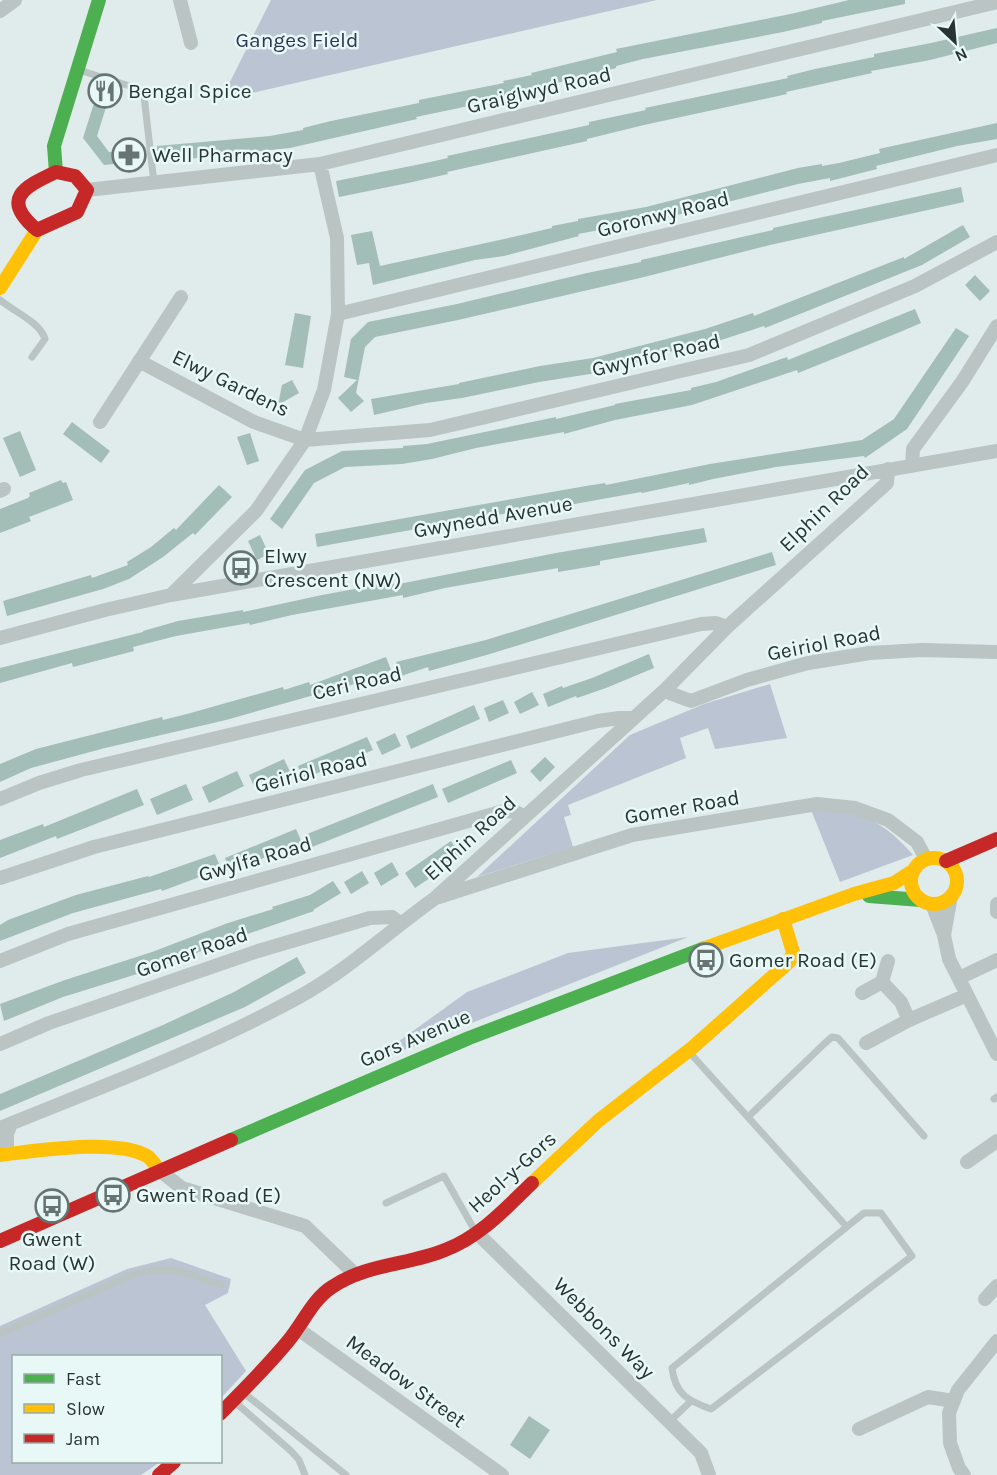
<svg xmlns="http://www.w3.org/2000/svg" width="997" height="1475" font-family="Karla,sans-serif">
  <style>
    .green { fill: #bbc4d2 }
    .building { fill: #a3bdb7 }
    .lines { fill: none; stroke-linecap: round; stroke-linejoin: round }
    .lane { stroke: #b9c4c3; stroke-width: 7 }
    .street { stroke: #b9c4c3; stroke-width: 14 }
    .fast { stroke: #4caf50; stroke-width: 14 }
    .slow { stroke: #ffc107; stroke-width: 14 }
    .jam { stroke: #c62828; stroke-width: 14 }
    .labels { text-anchor: middle; dominant-baseline: central; stroke-width: 5; stroke-linejoin: round; paint-order: stroke }
    .park-label { font-size: 21px; fill: #2e3450; stroke: #e7f8f7 }
    .street-label { font-size: 21px; fill: #283431; stroke: #e7f8f7 }
    .poi-label { font-size: 21px; fill: #283431; stroke: #e7f8f7; text-anchor: start }
  </style>
  <rect width="100%" height="100%" fill="#e0ebeb"/>
  <path class="green" d="M271,0H657L221,100Z
    M770,684L787,738L715,749L708,728L680,738L686,758L568,805L571,815L564,817L573,847L477,877L630,735L704,704Z
    M811,810C861,813 879,816 913,855L840,882Z
    M688,937L366,1065L467,992L568,953Z
    M171,1258L231,1279L228,1293L205,1305L246,1371L221,1398L220,1356H14V1462H160L141,1475H0V1326L127,1269Z"/>
  <path class="building" d="M849,0H905V4L822,21V23L783,32L643,59L616,66V68L530,90V91L502,99L416,117L417,119L290,148L159,162L157,160V146L270,136L303,130V128L331,121L419,103V100L504,83L503,81L532,75L531,73L617,52L616,49L795,13Z
    M997,28V43L930,60L871,71L872,73L786,92L787,94L644,125L587,139V141L447,172L448,174L408,183L339,197L336,181L421,164L448,158L447,156L589,125V122L646,110L645,108L788,78L787,76L815,69L874,57V54L931,43Z
    M100,84L112,88L97,136L109,152L144,149L146,161L104,165L83,138Z
    M997,123V139L957,146L876,166L877,169L830,181V178L798,184L638,225L637,223L578,234L579,236L504,256L475,260L373,285L369,263L357,265L351,235L372,231L380,266L513,237L552,228V226L578,221V219L646,207L798,168L822,164V166L839,163L880,153L879,149Z
    M961,187L964,202L770,245L640,278L458,320L375,337L365,347L356,393L364,401L351,412L338,398L357,380L344,377L351,339L368,322L457,304L587,273L641,262V260L773,230V228Z
    M963,225L970,237L922,265L765,328L764,326L709,344L708,342L673,351L645,358L646,361L590,374L539,382L462,398L426,403L374,415L371,399L459,384V383L540,366L593,358L705,329L753,313L754,316L904,257V259Z
    M975,275L990,291L980,301L965,285Z
    M915,309L921,323L900,332L798,373L797,370L692,405L615,420L564,434V432L476,448L432,459L402,464L345,467L314,483L282,529L270,519L305,470L342,451L403,448V446L427,444L556,417V419L615,405V404L691,390V388L716,382L787,357L788,360Z
    M295,313L311,316L303,368L285,365Z
    M956,328L969,336L907,429L865,458L864,456L776,467L713,479L689,485V483L642,493L641,492L558,507V506L477,518L317,547L315,534L586,486L605,483L606,485L710,464L862,440L894,419Z
    M292,380L299,393L278,405L282,385Z
    M72,422L110,451L101,463L63,434Z
    M20,431L36,470L20,477L3,438Z
    M250,433L259,461L247,465L237,437Z
    M61,480L63,483L66,482L73,500L29,517L31,521L0,533V509L28,498L30,496L29,493Z
    M219,485L232,497L195,535L193,533L163,557L129,579L103,589L7,616L3,601L91,575L92,578L128,565L127,562L151,547L174,528L176,530Z
    M704,528L707,542L600,561V565L558,572V568L445,588L403,598V595L292,615L250,625L249,623L176,636L133,647L134,651L73,667L72,663L0,683V668L143,632V631L178,621L243,610V612L322,595L393,582L394,585L556,553Z
    M260,535L269,554L257,560L248,541Z
    M772,552L776,565L490,654L429,671L428,667L401,676L396,662L486,640Z
    M649,654L654,668L606,688L577,698L576,696L548,707L543,694L562,686L563,688L592,678Z
    M386,657L391,670L322,696L321,693L226,720L105,748L31,768L0,782V764L36,749L162,717L163,720L187,714L283,687L284,690L309,682L310,685Z
    M532,692L539,705L520,714L514,702Z
    M503,700L509,713L489,722L484,708Z
    M474,705L480,719L411,749L406,736Z
    M395,733L401,746L382,755L376,742Z
    M367,737L373,750L303,779L298,766Z
    M545,757L555,767L540,782L530,771Z
    M284,759L291,774L256,791L249,775Z
    M511,760L517,773L448,803L442,789Z
    M237,771L244,786L209,803L202,787Z
    M186,784L193,800L157,815L150,799Z
    M433,784L438,797L312,847L307,834Z
    M137,789L144,805L57,839L56,836L0,858V840L43,824L44,827Z
    M296,829L302,843L230,871L225,858Z
    M451,841L461,857L415,888L405,873Z
    M215,854L221,869L162,891L161,889L73,913L0,941V925L8,920L76,895L148,876L149,877Z
    M392,862L399,875L381,886L374,873Z
    M362,871L369,883L351,894L344,882Z
    M333,881L341,893L313,910L314,911L224,942L166,965L63,997L4,1021L0,1004L65,980L152,952L228,923L273,909L272,907L310,895Z
    M297,957L306,973L245,1007L0,1111V1094L163,1025L234,992Z
    M529,1416L550,1430L530,1459L510,1445Z"/>
  <g class="lines">
    <path class="lane" d="M79,70L136,88L144,96L154,183
      M0,300C13,311 40,322 45,339L32,357
      M690,1053L846,1226
      M994,1099L997,1097
      M748,1117L824,1044L832,1037L838,1038L924,1136
      M386,1203L444,1176L475,1231
      M864,1213H881L912,1256L711,1409C688,1401 675,1394 672,1368Z
      M0,1334L132,1275C172,1263 183,1272 221,1285
      M244,1393L346,1475
      M235,1402L291,1451L299,1460L305,1475
      M669,1422L690,1402"/>
    <path class="street" d="M180,0L191,43
      M0,11L15,0
      M87,190L320,164L997,2
      M338,314L997,155
      M139,361L254,422L305,440L430,430L749,355L915,286L997,242
      M100,422L181,297
      M912,466L913,449L962,382L997,326
      M0,491L4,489
      M172,594L256,511L305,440L324,390L338,314L337,238L320,164
      M0,638L105,610L171,595L997,451
      M666,689L672,694L691,701L747,680L808,663L870,653L922,650L997,652
      M0,799L39,783L81,770L701,624L716,623L727,627
      M0,878L94,847L598,721L619,718H634
      M439,897L632,835L817,804L855,808L888,820L917,842L926,859
      M932,904L944,935L949,959L997,1054
      M997,904V912
      M944,935L951,896
      M0,961L68,934L504,811L516,812L524,817
      M959,978L997,960
      M882,982L901,1002L909,1020
      M862,993L882,982L888,961
      M866,1043L909,1020L967,995
      M0,1044L49,1023L258,951L370,918L392,917L400,923
      M0,1128C98,1088 204,1049 297,998C347,971 389,931 434,899L634,718L666,689L727,627L887,483L888,469
      M7,1154V1134L11,1124
      M967,1162L997,1141
      M159,1170L182,1188L305,1226L356,1275
      M477,1233L701,1453L709,1475
      M985,1299L997,1286
      M298,1329L502,1475
      M859,1429L928,1397L954,1401
      M964,1475L959,1468L950,1443L949,1413L958,1390L997,1341"/>
    <path class="fast" d="M56,172L54,146L99,0
      M869,896L921,900
      M231,1140L469,1038L705,948"/>
    <path class="slow" d="M0,288L37,230
      M911 881a23 23 0 1 1 46 0a23 23 0 1 1-46 0Z
      M705,948L854,894L894,883L914,870
      M0,1155C36,1151 116,1138 147,1156C152,1159 155,1165 159,1170
      M532,1183L598,1121L692,1048L790,961L793,952L783,919"/>
    <path class="jam" d="M56,172L75,176L87,190L77,212L37,230C0,199 24,187 56,172Z
      M946,861L997,839
      M0,1241L231,1140
      M220,1414C243,1390 268,1366 289,1340C303,1323 313,1299 332,1287C365,1264 409,1265 445,1250C480,1237 506,1208 532,1183
      M159,1475L174,1462"/>
  </g>
  <defs>
    <g id="restaurant-ring" transform="scale(1.725)"><circle r="9.5" fill="#e7f8f7" stroke="#687472" stroke-width="1.5"/><path d="M-5-6h1v4h1v-4h1v4h1v-4h1v5L-1.5 .5V6h-2V.5L-5-1ZM5-6V6H3V1.5H1.5Q1.5-4 5-6Z" fill="#687472"/></g>
    <g id="pharmacy-ring" transform="scale(1.725)"><circle r="9.5" fill="#e7f8f7" stroke="#687472" stroke-width="1.5"/><path d="M-2-6h4v4h4v4h-4v4h-4v-4h-4v-4h4Z" fill="#687472"/></g>
    <g id="bus-ring" transform="scale(1.725)"><circle r="9.5" fill="#e7f8f7" stroke="#687472" stroke-width="1.5"/><path d="M-5-6H5V4H4V6H2V4H-2V6H-4V4H-5ZM-3.5-4V0h7V-4ZM-3.5 1.2v1.5H-2V1.2ZM2 1.2v1.5H3.5V1.2Z" fill="#687472"/></g>
  </defs>
  <g fill-rule="evenodd">
    <use href="#restaurant-ring" x="105" y="91"/>
    <use href="#pharmacy-ring" x="129" y="155"/>
    <use href="#bus-ring" x="241" y="568"/>
    <use href="#bus-ring" x="706" y="960"/>
    <use href="#bus-ring" x="113" y="1195"/>
    <use href="#bus-ring" x="52" y="1206"/>
  </g>
  <g class="labels">
    <g class="park-label">
      <text x="297" y="40">Ganges Field</text>
    </g>
    <g class="street-label">
      <text transform="translate(539 90) rotate(-13)">Graiglwyd Road</text>
      <text transform="translate(663 214) rotate(-14)">Goronwy Road</text>
      <text transform="translate(656 355) rotate(-13)">Gwynfor Road</text>
      <text transform="translate(231 383) rotate(26)">Elwy Gardens</text>
      <text transform="translate(824 508) rotate(-44)">Elphin Road</text>
      <text transform="translate(493 517) rotate(-10)">Gwynedd Avenue</text>
      <text transform="translate(824 643) rotate(-11)">Geiriol Road</text>
      <text transform="translate(357 683) rotate(-13)">Ceri Road</text>
      <text transform="translate(311 772) rotate(-14)">Geiriol Road</text>
      <text transform="translate(682 807) rotate(-10)">Gomer Road</text>
      <text transform="translate(470 838) rotate(-42)">Elphin Road</text>
      <text transform="translate(255 859) rotate(-16)">Gwylfa Road</text>
      <text transform="translate(192 952) rotate(-19)">Gomer Road</text>
      <text transform="translate(415 1038) rotate(-23)">Gors Avenue</text>
      <text transform="translate(512 1172) rotate(-42)">Heol-y-Gors</text>
      <text transform="translate(604 1328) rotate(45)">Webbons Way</text>
      <text transform="translate(406 1381) rotate(36)">Meadow Street</text>
    </g>
    <g class="poi-label">
      <text x="128" y="91">Bengal Spice</text>
      <text x="152" y="155">Well Pharmacy</text>
      <text x="264" y="556">Elwy<tspan x="264" dy="24">Crescent (NW)</tspan></text>
      <text x="729" y="960">Gomer Road (E)</text>
      <text x="136" y="1195">Gwent Road (E)</text>
      <text x="52" y="1239" text-anchor="middle">Gwent<tspan x="52" dy="24">Road (W)</tspan></text>
    </g>
  </g>
  <rect x="12" y="1355" width="210" height="108" fill="#e7f8f7" stroke="#9baaa8" stroke-width="1.5"/>
  <rect x="24" y="1374" width="30" height="9" fill="#4caf50" stroke="#9baaa8" stroke-width="1.5"/>
  <text x="66" y="1385" font-size="18" fill="#283431">Fast</text>
  <rect x="24" y="1404" width="30" height="9" fill="#ffc107" stroke="#9baaa8" stroke-width="1.5"/>
  <text x="66" y="1415" font-size="18" fill="#283431">Slow</text>
  <rect x="24" y="1434" width="30" height="9" fill="#c62828" stroke="#9baaa8" stroke-width="1.5"/>
  <text x="66" y="1445" font-size="18" fill="#283431">Jam</text>
  <g transform="translate(955 42) rotate(154)" stroke="#e7f8f7" stroke-width="4.5" paint-order="stroke">
  <path d="M0-4.5L10 22L0 15L-10 22Z" fill="#283431"/>
  <text y="-9" font-size="16" font-weight="bold" text-anchor="middle" fill="#283431">N</text>
  </g>
</svg>
